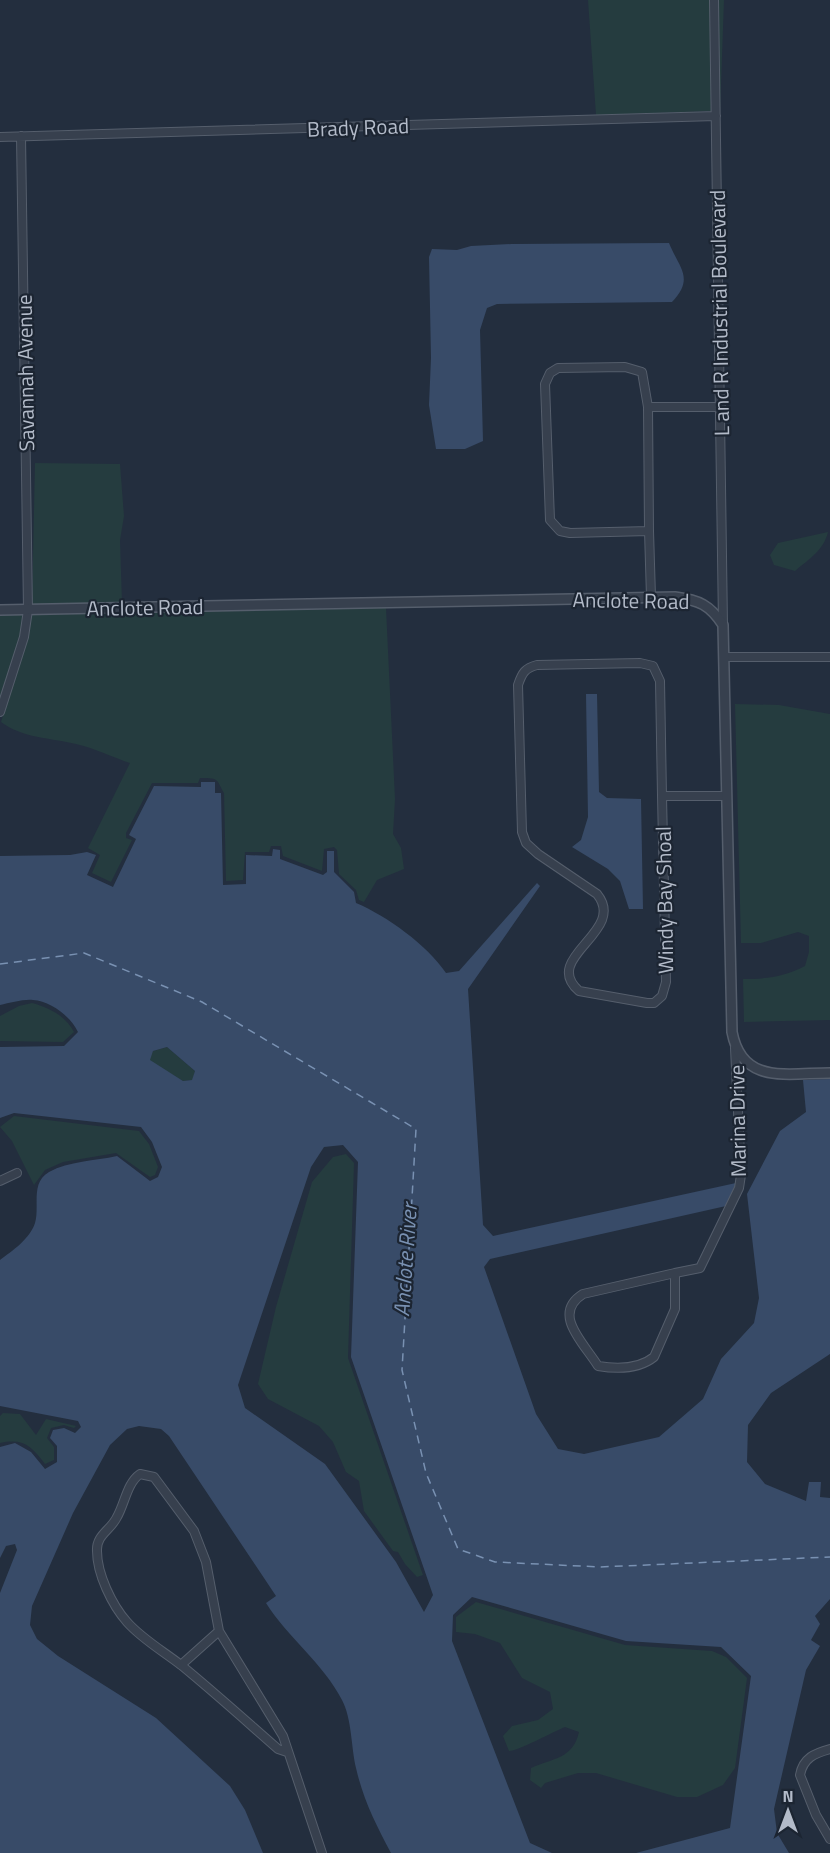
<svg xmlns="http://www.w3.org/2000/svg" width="830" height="1853" font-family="'Titillium Web',sans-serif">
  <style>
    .green { fill: #253c3f }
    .water { fill: #384b68; fill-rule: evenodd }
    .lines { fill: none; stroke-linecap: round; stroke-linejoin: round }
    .ferry { stroke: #7991b2; stroke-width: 1.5; stroke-dasharray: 8 6; stroke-linecap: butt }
    .minor-casing { stroke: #555e6c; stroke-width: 10 }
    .tertiary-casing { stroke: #555e6c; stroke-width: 12 }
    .minor { stroke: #37404e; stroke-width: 8 }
    .tertiary { stroke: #37404e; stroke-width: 9 }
    .labels { text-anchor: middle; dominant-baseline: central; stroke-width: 4.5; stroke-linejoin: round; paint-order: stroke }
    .street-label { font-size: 21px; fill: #b3bbc9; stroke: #1c2532 }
    .water-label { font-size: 22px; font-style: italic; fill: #7991b2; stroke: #1c2532 }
  </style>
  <rect width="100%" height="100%" fill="#232e3e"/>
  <path class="green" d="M588,0H710L712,111L596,115Z
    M718,0H724L720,114Z
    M35,463L120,464L124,516L120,540L122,603L32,605Z
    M828,532C824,550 809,559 795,571L774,565L770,555L778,543Z
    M386,608L395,799L393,834L401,848L404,869L377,880L364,902L359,900L356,890L339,874L337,850L334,847L324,849L322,871L283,856L281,846H271L269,852H245L243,880L226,881L224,793C216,780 221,778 200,778L198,783H152L126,833V838L132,840L111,882L92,873L100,855L88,848L130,763C112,757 94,748 76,744C51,738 22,738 1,722L28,638L32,614Z
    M24,614L20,636L0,698V615Z
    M735,704L779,705L830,714V1020L744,1022L743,979C766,979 784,977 805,966L809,952V936L798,932L761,943H741Z
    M32,1003C48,1007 66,1016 74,1032L63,1042L0,1041V1016L19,1006Z
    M167,1047L195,1071L193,1080L183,1081L149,1061L153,1051Z
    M14,1116L139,1131L149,1144L158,1167L155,1175L150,1177L116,1153L63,1162L45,1170L34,1185L12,1141L0,1127Z
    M346,1154L354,1163L348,1358L423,1575L417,1577L405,1564L398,1552L393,1551L364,1511L359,1481L346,1472L333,1442L319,1426L268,1399L258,1384L276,1307L312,1182L333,1157Z
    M3,1413L20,1414L36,1435L46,1419L76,1426L74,1428L64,1425L51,1428L47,1438L54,1447V1460L45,1464C31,1446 24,1438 0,1443V1416Z
    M476,1602L625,1645L712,1651L726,1657L747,1678L735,1768L723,1785L697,1797H677L596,1773H578L545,1783L541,1788L530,1780L531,1768C553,1758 573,1759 579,1732L565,1727C553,1732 518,1751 509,1751L503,1736L512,1726L538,1720L553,1709L550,1692L522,1678L500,1643L475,1634L456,1632V1617Z"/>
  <path class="water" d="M669,243C679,268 695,278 672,302L497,304L487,308L480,330L483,441L465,449H436L429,405L431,358L429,257L432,249L457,250L471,246L512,244Z
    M586,694H597L599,792L607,798L641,799L643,909H629L620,881L608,869L572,847L581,840L588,817Z
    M201,782H215V793H221L223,885L246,884V855L272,856L273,849L280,850V859L323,875L327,872V851H334V872L354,892L356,903C387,916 427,945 446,973L459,971L537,883L540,886L468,989L483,1225L493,1236L736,1183L726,1206L490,1259L484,1267L536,1414L558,1449L584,1454L659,1437L703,1399L721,1359L754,1323L759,1298L747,1194L780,1131L806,1112L803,1080L830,1079V1354L771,1393L748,1425L747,1462L765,1484L806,1501L809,1482H821L820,1497L830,1498V1599L815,1616L820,1624L811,1640L820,1646L806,1670L774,1809L777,1833L789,1853H636L730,1828L751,1676L721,1647L626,1641L472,1597L453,1615L452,1641L530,1843L552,1853H391C376,1825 363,1799 356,1768C351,1747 352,1719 342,1700C323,1663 288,1638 266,1603L276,1596L169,1436L161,1429L139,1426L127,1429L110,1445L73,1513L32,1606L30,1625L37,1639L58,1656L156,1718L230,1786L245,1810L263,1853H0V1593L17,1550L15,1544L6,1546L0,1558V1447L15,1443L31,1452L45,1469L57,1462V1446L50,1438L53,1430L64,1428L75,1433L81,1427L78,1421L0,1406V1260C12,1251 30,1239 35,1223C40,1206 30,1183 49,1172C69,1161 95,1161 117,1156L150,1181L158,1177L162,1167L152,1142L141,1127L14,1113L0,1118V1047L64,1046L78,1032C71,1017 51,1001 33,1000C23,999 10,1003 0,1005V856L70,855L87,852L96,855L87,875L113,887L136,839L129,835L154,786L201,787ZM167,1047L195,1071L192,1080L183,1081L150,1060L153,1051ZM343,1145L358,1162L351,1357L433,1595L424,1612L396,1562L325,1464L245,1408L238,1385L311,1167L324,1147Z"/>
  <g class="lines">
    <path class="ferry" d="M0,964L84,953L202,1002L416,1129L402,1370L426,1473L458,1549L495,1562L600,1567L830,1557"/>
    <g class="minor-casing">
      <path id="minor" d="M714,0L723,625
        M0,137L716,116
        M648,407H721
        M649,531L648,407L642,372L625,367L558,368L550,373L545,384L550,520L560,531L570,533L649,531L651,597
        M725,657H830
        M0,712L24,637L28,610L21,136
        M662,796L666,982L662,996L654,1003H647L579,991C540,957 628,932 597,894L538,854L526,843L522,832L518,685C522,673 525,668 537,665L640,663L653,666L660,681L662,796H727
        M0,1181L17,1173
        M675,1273V1309L654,1357C639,1369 616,1369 598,1366C584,1343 551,1314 583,1294Z
        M675,1273L700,1268L739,1188L741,1175L735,1048
        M181,1665L219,1631
        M830,1749C815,1753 803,1758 800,1775L816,1815L830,1839
        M287,1752L278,1749C246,1721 214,1692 181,1665C163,1651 142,1639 127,1622C112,1605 97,1574 97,1551C96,1535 111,1530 117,1517C125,1503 127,1483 140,1474L154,1477L194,1531L206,1562L219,1631L283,1736L322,1853"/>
    </g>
    <g class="tertiary-casing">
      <path id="tertiary" d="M0,610L675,597C699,600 710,605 723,625L732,1032C742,1085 787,1073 830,1073"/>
    </g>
    <use href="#minor" class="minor"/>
    <use href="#tertiary" class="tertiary"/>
  </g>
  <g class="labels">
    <g class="street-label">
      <text transform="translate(358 127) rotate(-2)">Brady Road</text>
      <text transform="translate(719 313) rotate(-91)">L and R Industrial Boulevard</text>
      <text transform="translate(25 373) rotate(-91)">Savannah Avenue</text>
      <text transform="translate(631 600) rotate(1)">Anclote Road</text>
      <text transform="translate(145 607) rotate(-1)">Anclote Road</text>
      <text transform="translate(664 900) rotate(-91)">Windy Bay Shoal</text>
      <text transform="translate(737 1121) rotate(-91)">Marina Drive</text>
    </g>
    <g class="water-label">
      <text transform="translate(405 1260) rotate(-86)">Anclote River</text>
    </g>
  </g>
  <g transform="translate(788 1811)" stroke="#1c2532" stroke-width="4.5" paint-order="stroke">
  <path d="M0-4.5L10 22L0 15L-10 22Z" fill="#b3bbc9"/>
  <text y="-9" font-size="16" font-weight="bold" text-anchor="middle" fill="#b3bbc9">N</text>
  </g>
</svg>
